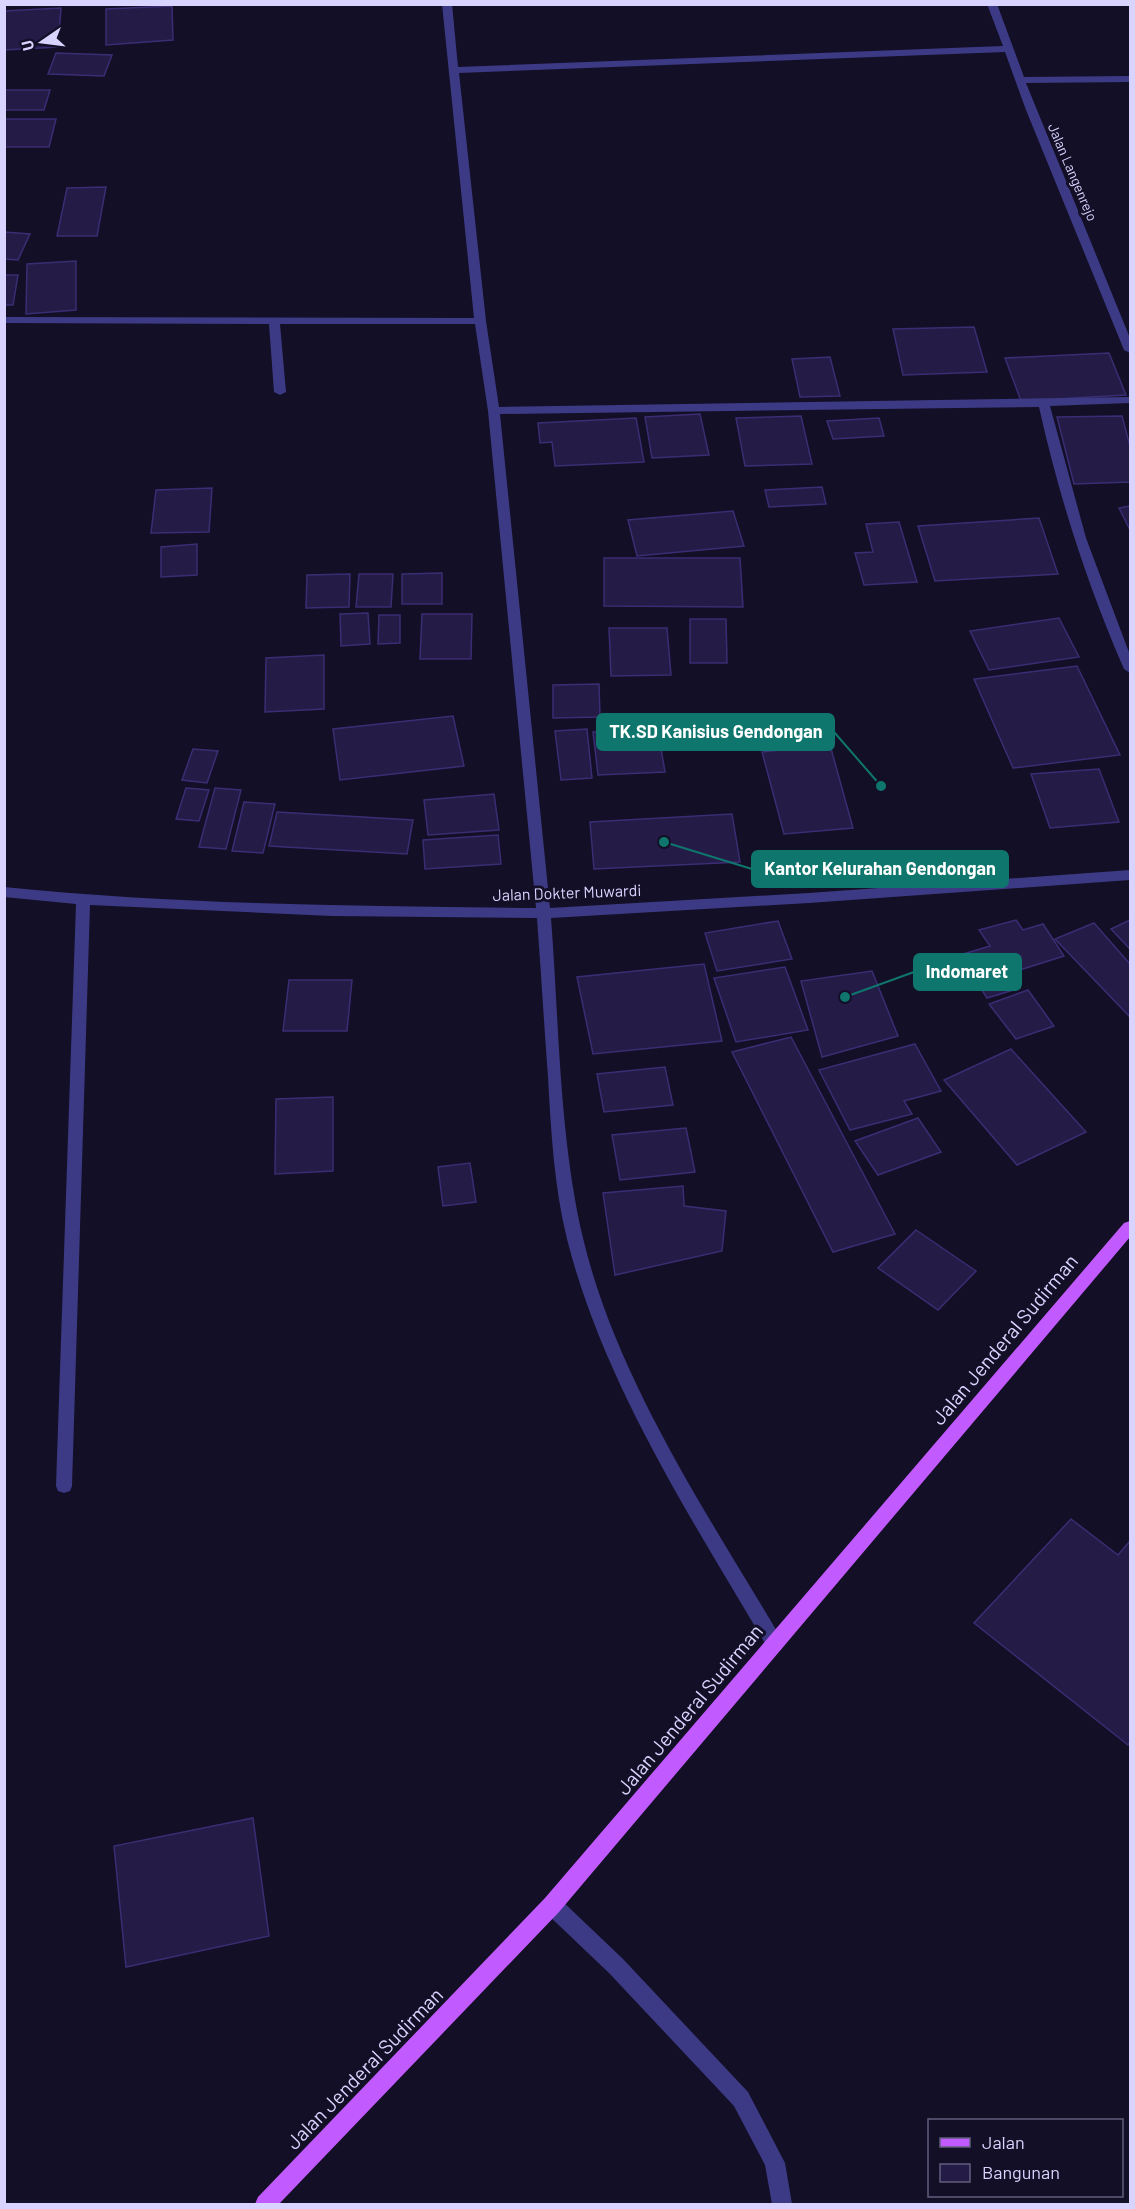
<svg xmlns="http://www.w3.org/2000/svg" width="1135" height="2209" font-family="Barlow,sans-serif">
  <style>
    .building { fill: #241b47; stroke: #3b2d73; stroke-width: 1.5 }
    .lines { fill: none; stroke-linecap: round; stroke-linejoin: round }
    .minor { fill: #3d3a85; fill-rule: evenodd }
    .major { fill: #c25bff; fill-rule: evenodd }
    .labels { text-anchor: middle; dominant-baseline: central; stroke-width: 6; stroke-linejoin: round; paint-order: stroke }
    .far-street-label { font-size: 14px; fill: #d9d4ff; stroke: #130f26 }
    .street-label { font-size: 16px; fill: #d9d4ff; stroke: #130f26 }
    .near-street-label { font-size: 20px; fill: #d9d4ff; stroke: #130f26 }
    .leader { fill: none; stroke: #0f766e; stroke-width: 2 }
    .callout-dot { fill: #0f766e; stroke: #130f26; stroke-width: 2 }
    .callout { fill: #0f766e; stroke: #0f766e; stroke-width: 2 }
    .callout-label { font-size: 18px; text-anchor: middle; font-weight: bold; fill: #fff }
  </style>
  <rect width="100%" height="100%" fill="#130f26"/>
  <path class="building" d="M172,6L173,40L106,45V9Z
    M61,8L58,47L4,50V11Z
    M56,53L112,55L104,76L48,74Z
    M4,90H50L44,110H4Z
    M4,119H56L49,147H4Z
    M106,187L97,236H57L67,188Z
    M4,232L30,234L18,260L4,259Z
    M76,261V310L26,314L27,264Z
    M4,275H18L13,305H4Z
    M974,327L987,372L903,375L893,329Z
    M1109,353L1126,395L1021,401L1005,358Z
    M830,357L840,396L800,397L792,359Z
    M700,414L709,455L652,458L645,417Z
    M801,416L812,464L745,466L736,418Z
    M1122,416L1130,446V482L1074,484L1057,417Z
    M636,418L644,462L555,466L552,442L540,443L538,423Z
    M879,418L884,436L833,439L827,421Z
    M822,487L826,504L769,507L765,490Z
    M212,488L209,532L151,533L156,490Z
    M1130,506V530L1119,508Z
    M733,511L744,546L637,556L628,520Z
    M1039,518L1058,574L935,581L918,526Z
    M899,522L917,582L864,585L855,553L873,552L866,524Z
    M197,544V575L161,577V547Z
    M604,558H740L743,607L604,606Z
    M442,573V604H402V574Z
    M350,574L349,607L306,608L307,575Z
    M359,574H393L391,607H356Z
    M368,613L370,644L341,646L340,614Z
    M422,614H472L471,659H420Z
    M379,615H400V643L378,644Z
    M1059,618L1079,657L989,670L970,631Z
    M690,619H726L727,663H690Z
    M609,628H667L671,675L611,676Z
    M324,655V709L265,712L266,658Z
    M1077,666L1120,755L1013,768L974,679Z
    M599,684L600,717L553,718V685Z
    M453,716L464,766L340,780L333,729Z
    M717,726L720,741L660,743L665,772L598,775L593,732Z
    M587,729L592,778L561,780L555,731Z
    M830,745L853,828L784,834L762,752Z
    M193,749L218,751L207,783L182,780Z
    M1099,769L1119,822L1050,828L1031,774Z
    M186,788L209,790L199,821L176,819Z
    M215,788L241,790L226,849L199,847Z
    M494,794L499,830L428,835L424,800Z
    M244,802L275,804L263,853L232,851Z
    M277,812L413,820L407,854L269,846Z
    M732,814L740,862L594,869L590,822Z
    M498,835L501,864L425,869L423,840Z
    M1016,920L1023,930L1043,924L1064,956L1010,973L1020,988L987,998L960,955L990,946L979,930Z
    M1130,920V949L1111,929Z
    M778,921L792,959L717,971L705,933Z
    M1094,923L1130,964V1017L1055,939Z
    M704,964L722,1041L593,1054L577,977Z
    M785,967L808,1030L736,1042L714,978Z
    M872,971L898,1036L822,1057L801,981Z
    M289,980H352L347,1031H283Z
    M1028,990L1054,1026L1016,1039L989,1004Z
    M791,1037L895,1234L833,1252L732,1052Z
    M915,1044L941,1091L904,1101L912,1114L850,1130L819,1070Z
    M1011,1049L1086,1132L1017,1165L944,1080Z
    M665,1067L673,1105L604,1112L597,1074Z
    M333,1097V1171L275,1174L276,1099Z
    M918,1118L941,1152L878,1175L855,1141Z
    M686,1128L695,1172L620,1180L612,1135Z
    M470,1163L476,1202L443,1206L438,1167Z
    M683,1186L684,1206L726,1211L722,1251L615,1275L603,1193Z
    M916,1230L976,1271L938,1310L878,1268Z
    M1071,1519L1118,1555L1130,1541V1742L1128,1745L974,1623Z
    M253,1818L269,1936L126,1967L114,1846Z"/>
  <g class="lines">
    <path class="minor" d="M442,4H452L458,67L1003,46L987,4H997L1024,77L1130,76V82L1026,83L1130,338V353L1124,350L1026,110L1005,52L459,73L486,321L499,407L1130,397V403L1050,406L1086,538L1130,655V673L1124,669C1087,584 1059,497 1039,407L500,414L550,908L809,893L1130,870V880L809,903L551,918C559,1021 559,1137 583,1238C616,1378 708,1515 781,1638L784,1644L781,1650L775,1652L769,1650C693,1521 604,1385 567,1239C554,1186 551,1131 548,1077C544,1024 541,971 537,918L332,916L90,905L72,1486L70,1491L64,1493L58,1491L56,1486L76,904L4,897V887C181,905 359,906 536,908L488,411L475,324H280L286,392L280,395L274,392L269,324L4,323V317L474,318Z
      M552,1896L559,1898L623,1959L748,2092L785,2163L792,2204H772L765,2165L734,2106L609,1973L545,1912L542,1905L545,1898Z"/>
    <path class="major" d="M1130,1221V1237L559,1912L279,2204H255L258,2197L545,1898L1124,1223Z"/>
  </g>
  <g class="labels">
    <g class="far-street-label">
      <text transform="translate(1073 172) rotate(67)">Jalan Langenrejo</text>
    </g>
    <g class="street-label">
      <text transform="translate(567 892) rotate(-2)">Jalan Dokter Muwardi</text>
    </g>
    <g class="near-street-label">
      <text transform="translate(1004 1339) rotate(-50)">Jalan Jenderal Sudirman</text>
      <text transform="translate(689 1709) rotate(-50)">Jalan Jenderal Sudirman</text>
      <text transform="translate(364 2068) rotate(-46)">Jalan Jenderal Sudirman</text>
    </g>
  </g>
  <path class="leader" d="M881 786L834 732M664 842L752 869M845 997L914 972"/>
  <g class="callout-dot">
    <circle cx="881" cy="786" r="6"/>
    <circle cx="664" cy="842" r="6"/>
    <circle cx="845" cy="997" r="6"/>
  </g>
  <g class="callout">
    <rect x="597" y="714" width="237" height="36" rx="6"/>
    <rect x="752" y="851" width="256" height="36" rx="6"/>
    <rect x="914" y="954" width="107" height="36" rx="6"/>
  </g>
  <g class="callout-label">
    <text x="716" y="738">TK.SD Kanisius Gendongan</text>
    <text x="880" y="875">Kantor Kelurahan Gendongan</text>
    <text x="967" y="978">Indomaret</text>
  </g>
  <rect width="1135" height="2209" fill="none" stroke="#d9d4ff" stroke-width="12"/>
  <rect x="928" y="2119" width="195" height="78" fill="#130f26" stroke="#625e7d" stroke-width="1.5"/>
  <rect x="940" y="2138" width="30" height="9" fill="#c25bff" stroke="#625e7d" stroke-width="1.5"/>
  <text x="982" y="2149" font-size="18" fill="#d9d4ff">Jalan</text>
  <rect x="940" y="2164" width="30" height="18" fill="#241b47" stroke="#625e7d" stroke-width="1.5"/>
  <text x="982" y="2179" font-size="18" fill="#d9d4ff">Bangunan</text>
  <g transform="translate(42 42) rotate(256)" stroke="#130f26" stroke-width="4.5" paint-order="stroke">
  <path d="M0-4.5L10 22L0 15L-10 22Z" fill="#d9d4ff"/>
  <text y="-9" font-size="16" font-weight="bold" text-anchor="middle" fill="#d9d4ff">U</text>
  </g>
</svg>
